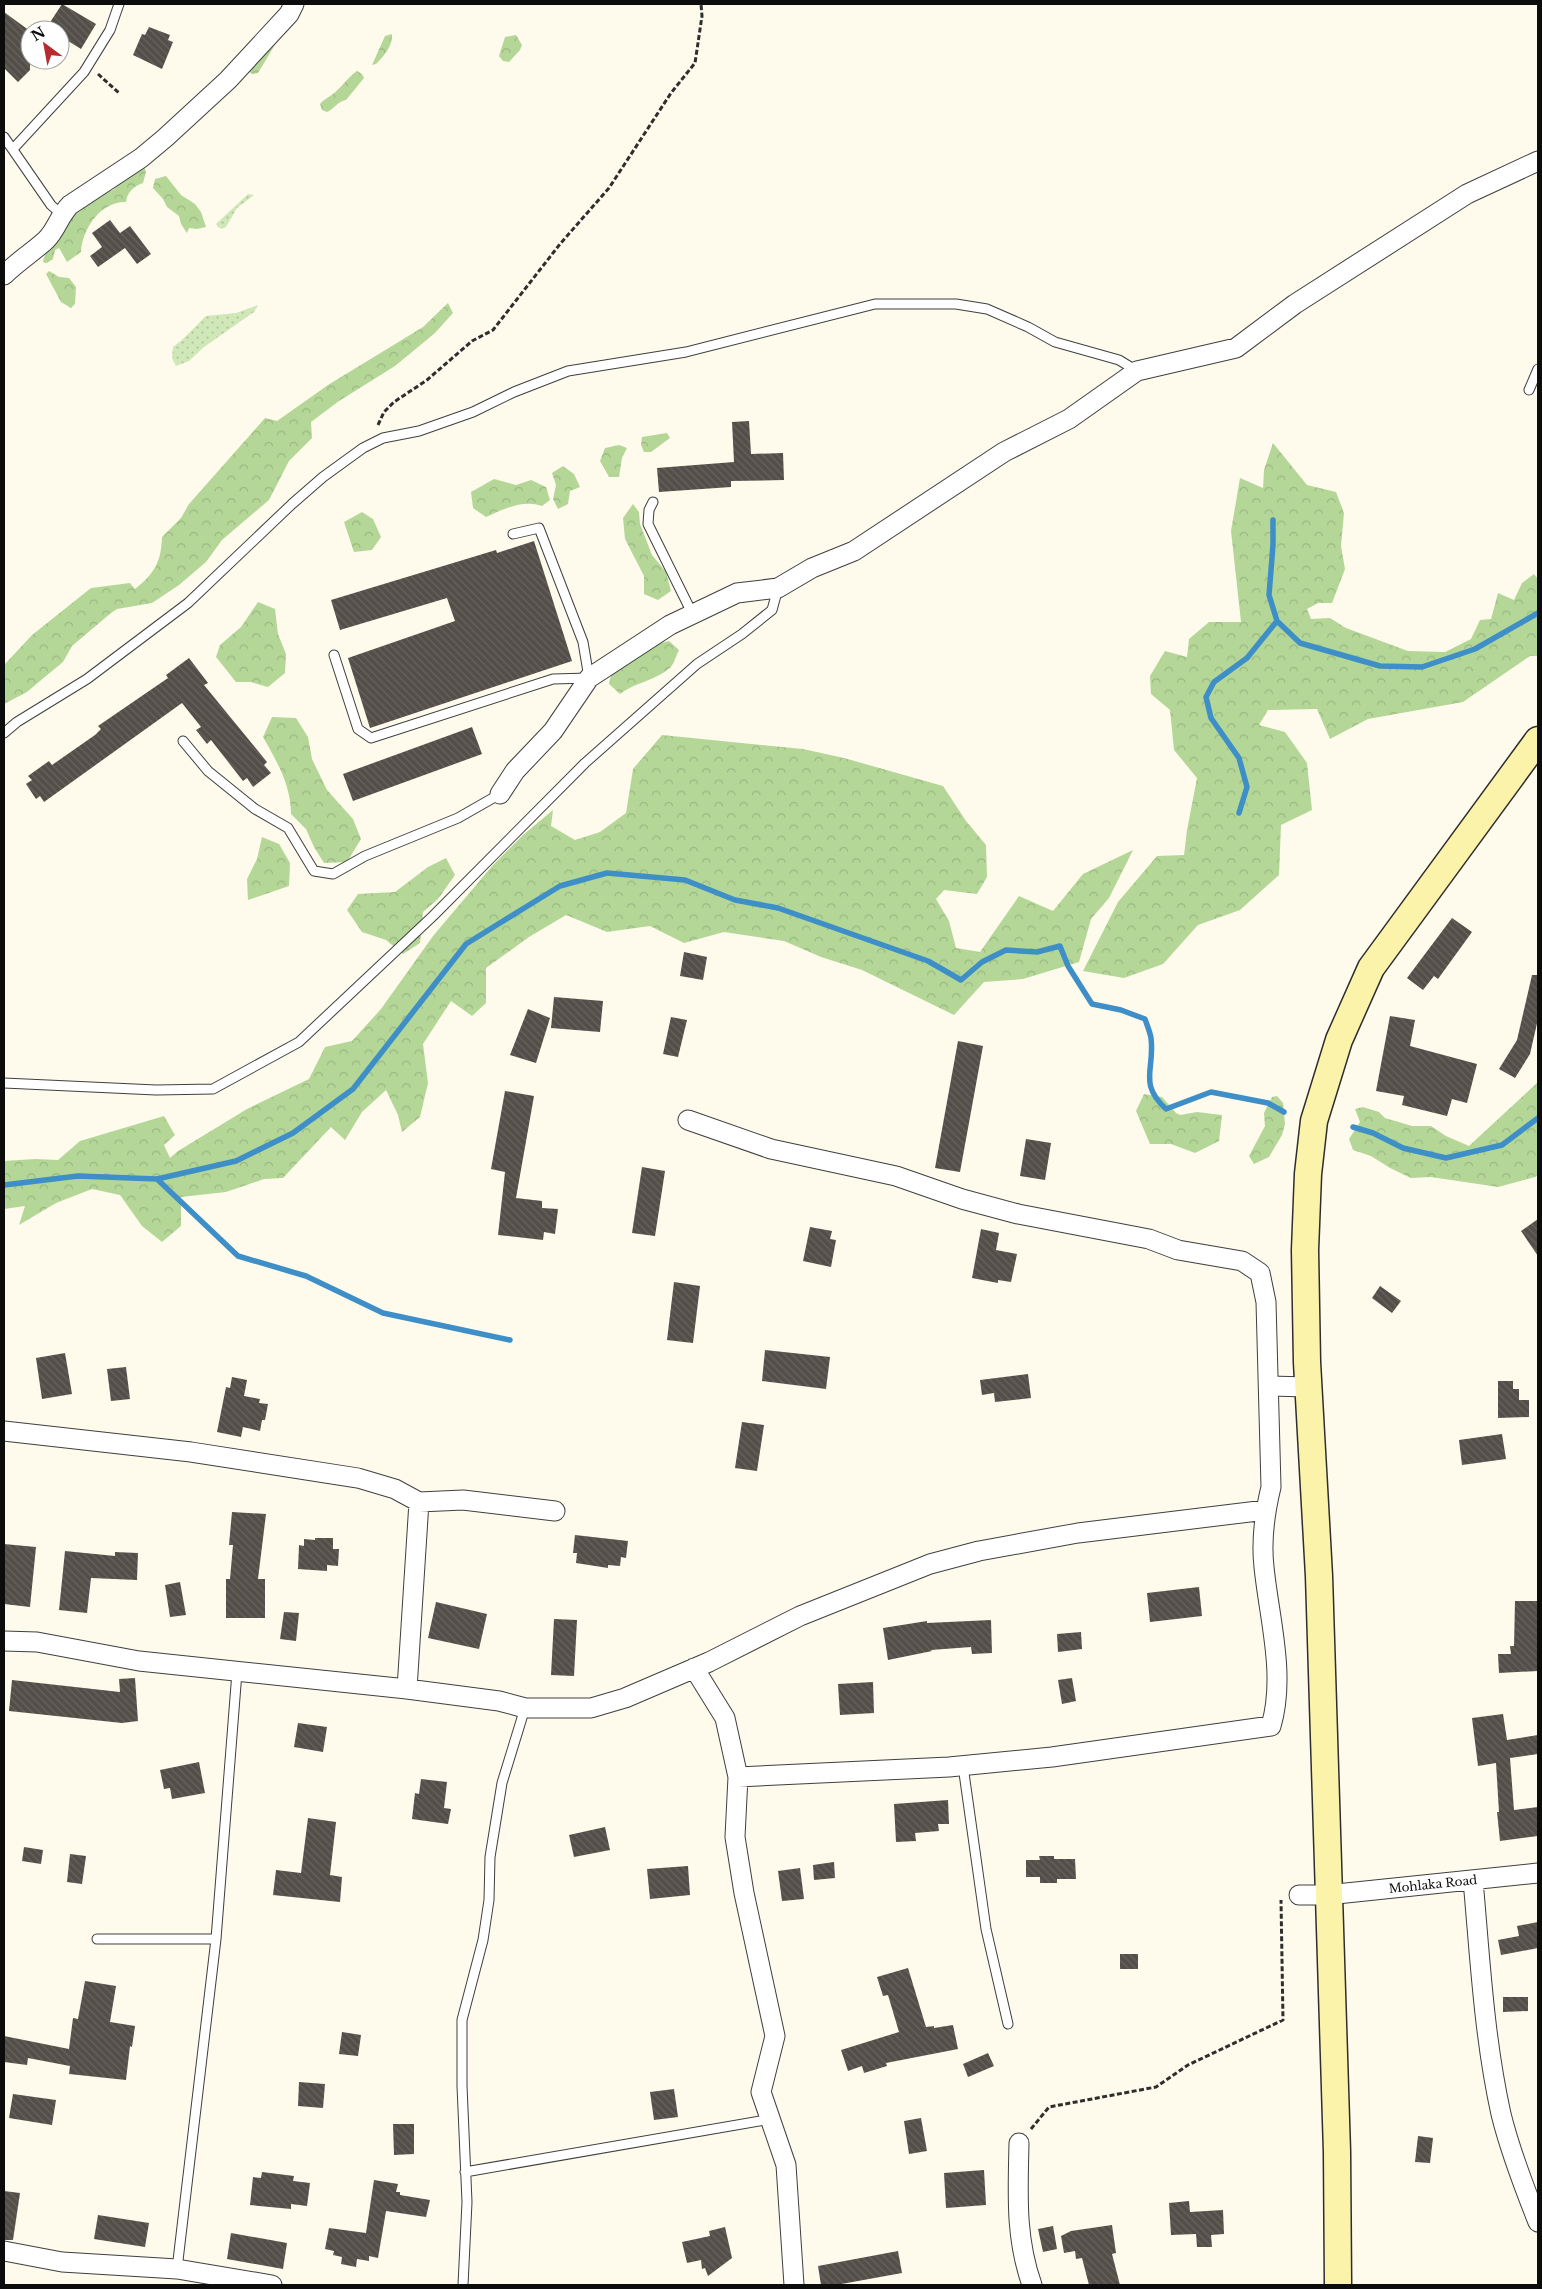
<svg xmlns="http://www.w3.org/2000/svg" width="1542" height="2289" font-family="'Libre Baskerville',serif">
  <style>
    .grass { fill: url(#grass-dots) }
    .forest { fill: url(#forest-crowns) }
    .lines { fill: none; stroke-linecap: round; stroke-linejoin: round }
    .stream { stroke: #3e8fc7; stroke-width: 5.5 }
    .building { fill: url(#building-back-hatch) }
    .lane-casing { stroke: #3f3f3f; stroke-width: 11 }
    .street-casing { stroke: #3f3f3f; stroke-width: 21 }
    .secondary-casing { stroke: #2e2e2e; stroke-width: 29 }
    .path { stroke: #2e2e2e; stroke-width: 3; stroke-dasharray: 5 2.5; stroke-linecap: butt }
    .lane { stroke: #fff; stroke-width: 9 }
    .street { stroke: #fff; stroke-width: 19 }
    .secondary { stroke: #fbf3aa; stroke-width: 26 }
    .labels { text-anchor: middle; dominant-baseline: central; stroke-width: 5; stroke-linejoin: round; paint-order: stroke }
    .street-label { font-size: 12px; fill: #0c0c0c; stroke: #fff }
  </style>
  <defs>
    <pattern id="grass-dots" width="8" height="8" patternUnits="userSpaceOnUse" patternTransform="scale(1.25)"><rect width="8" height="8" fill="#d0e7b8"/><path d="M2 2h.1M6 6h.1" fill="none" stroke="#b1c59d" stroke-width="1.8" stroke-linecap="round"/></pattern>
    <pattern id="forest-crowns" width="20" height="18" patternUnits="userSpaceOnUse" patternTransform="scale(1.25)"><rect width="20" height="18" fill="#b4d798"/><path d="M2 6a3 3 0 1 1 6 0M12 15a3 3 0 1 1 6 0" fill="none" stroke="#9ab782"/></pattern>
    <pattern id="building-back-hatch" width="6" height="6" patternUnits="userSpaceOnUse" patternTransform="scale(1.25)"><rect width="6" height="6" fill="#544e49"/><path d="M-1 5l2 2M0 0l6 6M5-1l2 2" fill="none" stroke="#68635f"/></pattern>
  </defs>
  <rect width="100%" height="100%" fill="#fefbed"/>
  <path class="grass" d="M248,194L254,195L237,208L226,227L222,229L218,227L216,224Z
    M258,305L254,312L204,347L189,361L176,366L172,358L173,347L182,340L206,316L236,313Z"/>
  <path class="forest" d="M392,34C393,46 384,56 376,64L372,65L385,36Z
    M516,35L522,45L520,50L509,62L503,61L499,56L505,37Z
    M279,38L258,73L252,74L248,71Z
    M357,71L362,74L364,78L346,100C338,101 334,109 327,112L322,110L320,104C324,99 328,98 333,94C341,88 347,78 357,71Z
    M144,166L146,172L143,183C134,186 127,192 126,202C101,201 82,229 81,252L67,262L59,248L55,250L53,259L47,263L43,262C46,243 64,236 68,221L99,195L113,190L133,170Z
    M166,176L181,195L195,204L201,212L206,227L197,229L189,228L187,233L181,224L179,216L167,207L163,199L153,188L155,179Z
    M49,271L59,277L69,278L76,287L75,304L71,308L61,302L46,274Z
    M448,303L453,313L435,333L395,366L339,401L311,422L312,438L289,461L269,500L222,540L206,562L179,585L152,603L117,609L111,613L72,646L63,662L46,676L27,692L4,704V665L32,635L91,588L130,583L135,589C155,573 161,562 162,537L181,518L189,504L265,418L277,421L328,385L423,327Z
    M667,433L670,438L651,452H644L641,445L642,437Z
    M1273,443L1307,485L1336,492L1344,513L1341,546L1345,569L1332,603H1318L1307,609L1311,619L1330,618L1346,628L1408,651L1445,652L1471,639L1480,620L1491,619L1498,593L1514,600L1522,583L1534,574L1538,579V656H1530L1463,702L1368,719L1330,739L1317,709L1268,710L1259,725L1285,732L1307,763L1312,810L1281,825L1279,875L1240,910L1198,925L1163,964L1124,978L1083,971L1118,902L1157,856L1184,855L1187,830L1197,778L1174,750L1170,710L1151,694L1150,676L1165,651L1187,657L1189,639L1209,622H1241L1231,531L1240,478L1263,488L1264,470Z
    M619,445L627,448L622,458L619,477H609L600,461L605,448Z
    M563,466L574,474L580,487L570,491L568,504L558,509L553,499L556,485L552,473Z
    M494,479L516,485L531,480L546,487L550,500L542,506C523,499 504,509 486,517L473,508L471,492Z
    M633,504L639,512L640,524L652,555L666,572L671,591L658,600L644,594V576L625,539L623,518Z
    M362,512L373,519L381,537L372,550L354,552L344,522Z
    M258,602L275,609L278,634L286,654L285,673L268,687L251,682H236L216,657L220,645L241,627Z
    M669,641L679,650C676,656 674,664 670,668C655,681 635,682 620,694L609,684L612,671L623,663L641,655L656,644Z
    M272,717L296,718L308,737L312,759L327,790L353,819L361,839L347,862L324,863L314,847L306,829L291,814C291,785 277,762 263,737Z
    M662,735L803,749L844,758L943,786L966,821L986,845L987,877L977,894L944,890L936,899L949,921L956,948L980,952L1019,896L1053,911L1083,874L1133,850L1109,898L1091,919L1079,962L1023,979L984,982L954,1015L862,970L821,957L784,941L724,932L684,943L650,926L607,932L566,915L529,937L486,968V1003L472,1016L451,1001L423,1044L428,1083L420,1117L402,1132L398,1115L386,1090L362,1112L345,1140L331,1127L283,1178L264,1179L226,1192L181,1197V1226L162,1242L142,1226L120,1195L92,1189L56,1203L19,1225L25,1206L4,1209V1161L35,1159L58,1160L80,1141L164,1116L175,1135L164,1145L170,1158L178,1151L247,1109L309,1079L325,1047L352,1041L381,1009L433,936L493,865L523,835L553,810L551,826L575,840L600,832L626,813L633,769Z
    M262,837L279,844L290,863L289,886L248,900L247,879L257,859Z
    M446,858L455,875L438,899L423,912L420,943L403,954L386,940L362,932L347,910L358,894L395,892L428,867Z
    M1538,1082V1175L1535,1177L1498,1187L1431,1177L1411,1178L1390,1168L1371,1156L1353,1150L1349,1139L1360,1122L1355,1109L1363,1107L1379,1112L1385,1118L1412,1126H1431L1446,1136L1469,1146Z
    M1144,1094L1162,1097L1176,1113L1180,1115L1197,1112L1222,1115L1219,1141L1195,1153L1171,1144H1150L1136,1111Z
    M1277,1096L1283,1103L1285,1124L1282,1135L1269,1157L1254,1164L1249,1156L1265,1126L1264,1113L1272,1097Z"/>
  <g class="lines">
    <path class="stream" d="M1273,520V545L1269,595L1277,621L1300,643L1380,666L1422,667L1475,649L1538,613
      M1239,813L1247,787L1239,758L1211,718L1206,697L1214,682L1247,658L1277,621
      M1353,1127L1373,1133L1403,1148L1446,1158L1502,1145L1538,1118
      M157,1179L238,1256L306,1276L383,1313L510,1340
      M4,1185L78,1176L157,1179L236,1161L293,1133L353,1089L466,944L560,886L607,873L685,880L735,900L778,908L928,961L961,980L982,962L1006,950L1037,952L1060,946L1068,966L1092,1004L1121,1010L1145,1019C1147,1025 1150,1032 1151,1038C1155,1070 1138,1083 1166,1109L1211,1092L1268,1103L1284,1112"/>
  </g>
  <path class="building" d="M62,4L96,24L81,49L60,36V30H45Z
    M4,12L30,31V70L18,82L4,68Z
    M149,27L170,35L168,40L173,42L162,69L133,55L142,34L145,35Z
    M110,220L120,233L130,226L151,254L137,264L125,248L98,267L90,256L102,247L92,233Z
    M749,421L751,454L783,453L784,480L731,481V487L659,492L657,468L734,462L732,422Z
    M534,541L572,661L370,728L348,658L455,621L447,598L340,630L331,600L496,550L497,553Z
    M189,658L208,683L204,685L267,762L264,765L271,773L253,787L247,778L243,781L211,740L207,744L196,730L201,727L182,703L44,802L40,796L36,799L26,784L32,780L28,776L49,761L52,765L95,735L101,729L98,726L168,678L166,675Z
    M472,727L482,754L353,801L343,774Z
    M1452,918L1472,932L1438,979L1434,976L1423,990L1407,978Z
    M684,952L707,957L703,980L680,976Z
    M1532,975H1538V1019L1530,1054L1515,1078L1499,1069L1517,1040Z
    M554,997L603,1001L600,1032L551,1028Z
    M528,1009L550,1018L536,1063L510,1055Z
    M1390,1016L1415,1020L1410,1046L1477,1064L1467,1103L1452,1099L1447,1116L1402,1105L1404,1096L1376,1091Z
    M671,1017L687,1020L678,1057L663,1054Z
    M958,1041L983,1046L960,1172L935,1168Z
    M505,1091L534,1096L516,1198L542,1201V1208L558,1209L555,1234L544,1232L543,1240L498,1235L505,1172L491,1169Z
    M1026,1139L1051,1143L1045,1180L1020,1176Z
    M642,1167L665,1171L655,1236L632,1233Z
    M1538,1219V1256L1521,1231Z
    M810,1227L832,1231L830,1239L836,1240L831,1267L803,1261Z
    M981,1229L999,1233L996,1250L1017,1254L1011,1282L998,1280V1283L972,1278Z
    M674,1282L700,1286L693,1343L667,1340Z
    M1380,1286L1401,1301L1392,1313L1372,1298Z
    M765,1350L830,1357L826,1389L762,1381Z
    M65,1353L72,1394L42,1399L36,1358Z
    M126,1367L130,1399L111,1401L107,1369Z
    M1028,1374L1031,1398L995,1402L994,1393L982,1395L980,1380Z
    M232,1377L247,1380L244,1396L260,1399L259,1403L268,1404L265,1420H262L260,1431L243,1427L241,1437L217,1432L226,1387L230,1388Z
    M1498,1381H1513V1389H1519V1400H1529V1417L1498,1418Z
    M742,1422L764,1425L757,1471L735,1468Z
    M1502,1434L1506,1459L1462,1465L1459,1440Z
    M232,1512L266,1514L258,1579H265V1618H226V1579H230L233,1545H229Z
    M575,1535L628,1541L626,1558L621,1557L620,1566L608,1565V1568L576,1563L577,1553H573Z
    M315,1538H333V1549H339L338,1566L327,1565V1571L298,1569L299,1545L304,1546V1539L315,1540Z
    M4,1544L36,1547L30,1607L4,1604Z
    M65,1551L115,1556V1552L138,1553L137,1580L91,1578L87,1613L59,1610Z
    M180,1582L186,1615L170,1617L165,1585Z
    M1199,1587L1202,1616L1150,1622L1147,1593Z
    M1515,1601H1538V1671L1499,1673L1498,1654H1511L1510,1646H1514Z
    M436,1602L487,1614L479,1649L428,1638Z
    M284,1612L299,1613L296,1641L280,1639Z
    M554,1619L577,1620L574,1676L551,1675Z
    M991,1620L992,1653L972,1654L971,1647L931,1650L932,1651L888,1660L883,1628L927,1621V1623Z
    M1081,1632L1082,1649L1058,1652L1057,1634Z
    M135,1678L138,1721L122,1723L9,1711L12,1680L120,1692L119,1679Z
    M1072,1678L1076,1701L1062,1704L1058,1680Z
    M873,1682L874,1713L840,1715L838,1684Z
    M1503,1714L1507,1740L1538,1735V1754L1510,1758L1514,1810L1538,1807V1836L1500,1841L1497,1812H1499L1496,1763L1478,1766L1472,1718Z
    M298,1723L327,1727L323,1752L294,1747Z
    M199,1762L205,1793L172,1799L170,1788L164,1789L160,1770Z
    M421,1779L447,1782L444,1808L451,1809L448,1824L412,1819L415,1793L419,1794Z
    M948,1800L949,1824H938L939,1831L915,1833L916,1841L896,1842L894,1804Z
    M308,1818L336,1822L330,1875L342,1877L340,1902L273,1895L276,1870L301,1873Z
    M605,1827L610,1850L574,1857L569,1835Z
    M24,1847L43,1850L41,1864L22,1861Z
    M70,1854L86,1856L82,1884L67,1882Z
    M1039,1856H1054V1859H1075L1076,1879H1057V1883H1040V1877H1026V1860H1040Z
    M834,1862L835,1878L814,1880L813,1865Z
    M688,1866L690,1895L650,1899L647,1869Z
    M800,1868L804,1899L782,1901L778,1871Z
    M1538,1922V1948L1501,1955L1498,1940L1519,1936L1517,1926Z
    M1120,1954H1138V1969H1120Z
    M908,1968L926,2027L934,2026V2028L953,2025L958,2049L886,2063L887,2066L864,2073L862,2066L848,2071L841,2050L899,2032L888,1995L883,1996L877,1977Z
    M85,1981L116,1986L110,2022L135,2026L132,2047L130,2046L126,2080L69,2074L70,2066L28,2058L27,2065L4,2062V2036L69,2049L73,2018L78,2019Z
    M1503,1997H1528V2011L1503,2012Z
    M342,2032L361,2035L358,2056L339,2054Z
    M988,2053L994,2066L968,2077L963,2064Z
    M299,2082L325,2084L323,2108L298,2106Z
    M674,2089L678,2117L654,2120L650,2092Z
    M13,2094L56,2100L52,2125L9,2118Z
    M921,2118L927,2151L909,2154L904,2121Z
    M393,2124H414V2154L394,2155Z
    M1418,2136L1433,2138L1430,2163L1415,2162Z
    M984,2170L986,2205L946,2208L944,2173Z
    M262,2172L294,2176L293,2181L310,2183L307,2206L291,2204V2209L250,2205L253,2177L261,2178Z
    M374,2180L398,2184L396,2192H400V2195L430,2200L426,2217L386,2211L378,2258L369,2256V2261L357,2259L356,2267L341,2264L342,2257L333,2255L334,2251L325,2249L329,2228L366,2233Z
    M4,2191L20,2193L13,2240H4Z
    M1189,2201L1190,2212L1223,2210L1224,2234L1211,2235L1212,2247H1197L1196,2234L1171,2235L1169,2203Z
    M98,2215L149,2223L145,2247L94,2239Z
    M1112,2225L1116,2253L1112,2254L1120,2285H1089L1082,2258L1076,2259L1075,2251L1064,2253L1061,2236L1071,2231Z
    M1053,2226L1057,2249L1043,2252L1038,2229Z
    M725,2227L732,2258L708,2276L705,2268L702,2269L701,2260L687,2263L682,2242L710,2236L709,2231Z
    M231,2233L287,2243L283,2269L227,2259Z
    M898,2251L902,2273L836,2285H821L818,2266Z"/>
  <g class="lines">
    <g class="lane-casing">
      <path id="lane" d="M4,137L51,205L61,214
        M13,149L84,72L110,30L119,4
        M1529,390L1538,369
        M653,502L649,510L648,524L693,615
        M334,655L358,729L371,738L553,679L589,678L583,642L539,528L513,534
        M4,733L17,722L87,679L188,603L292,504L323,477L363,448L383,438L419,431L473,412L514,392L568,371L686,352L875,304H956L987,309L1028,327L1055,342L1119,360L1137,371
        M183,741L208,771L255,809L288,828L314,871L333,874L365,856L458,818L500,794
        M4,1083L156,1090L213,1089L299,1042L433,916L585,763L697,664L742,634L772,610L778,588
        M963,1766L986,1929L1008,2024
        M97,1939H216
        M465,2172L771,2119
        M177,2269L216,1939L237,1672
        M463,2285L467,2202L462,2086V2020L483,1940L489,1900L490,1857L502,1783L525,1708"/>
    </g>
    <g class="street-casing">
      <path id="street" d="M4,275C17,262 33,252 46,240C57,229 59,216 70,205L141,158L165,138L228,80L289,14L294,4
        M500,794L515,771L553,731L589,678L670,625L737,593L778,588L812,568L854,551L1004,452L1069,419L1137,371L1236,348L1295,304L1467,194L1538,161
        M688,1120L771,1149L896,1176L962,1199L1018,1214L1149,1239L1178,1250L1242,1261L1260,1273L1266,1302L1271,1487C1265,1512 1261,1541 1264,1567C1269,1618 1286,1675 1271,1726L1052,1757L949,1767L738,1777
        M1269,1386L1308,1387
        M4,1431L191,1452L358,1478L395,1489L419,1502L463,1500L555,1511
        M4,1641L37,1642L139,1661L407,1689L499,1701L525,1708H591L625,1698L709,1662L800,1616L930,1564L979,1551L1078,1533L1266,1510
        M694,1668L725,1718L738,1777L735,1837L744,1893L775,2036L761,2092L786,2165L794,2285
        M407,1689L419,1502
        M1473,1880C1480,1958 1484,2037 1501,2114C1510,2151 1524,2187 1538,2222
        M1299,1895H1327L1538,1873
        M1019,2143C1018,2193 1015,2237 1032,2285
        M4,2251L62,2262L177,2269L272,2285"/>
    </g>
    <g class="secondary-casing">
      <path id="secondary" d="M1338,2285L1337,2152L1319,1576L1307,1362L1305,1250L1308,1174L1314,1121L1339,1040L1371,968L1538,740"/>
    </g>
    <path class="path" d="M98,74L119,93
      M378,425L384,412L394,402L427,380L472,341L493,330L560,244L609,188L671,93L695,63L702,16L701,4
      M1031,2129L1049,2107L1156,2087L1188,2065L1283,2020L1281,1900"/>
    <use href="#lane" class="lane"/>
    <use href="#street" class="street"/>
    <use href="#secondary" class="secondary"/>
  </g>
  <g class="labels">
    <g class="street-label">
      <text transform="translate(1433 1884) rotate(-6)">Mohlaka Road</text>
    </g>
  </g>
  <rect width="1542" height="2289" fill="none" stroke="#0c0c0c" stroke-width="10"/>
  <g transform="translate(45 45) rotate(328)"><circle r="24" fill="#ffffff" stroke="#9e9e9e"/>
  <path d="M0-4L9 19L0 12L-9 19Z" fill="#b62b30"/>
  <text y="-8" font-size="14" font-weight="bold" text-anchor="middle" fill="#0c0c0c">N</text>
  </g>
</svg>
